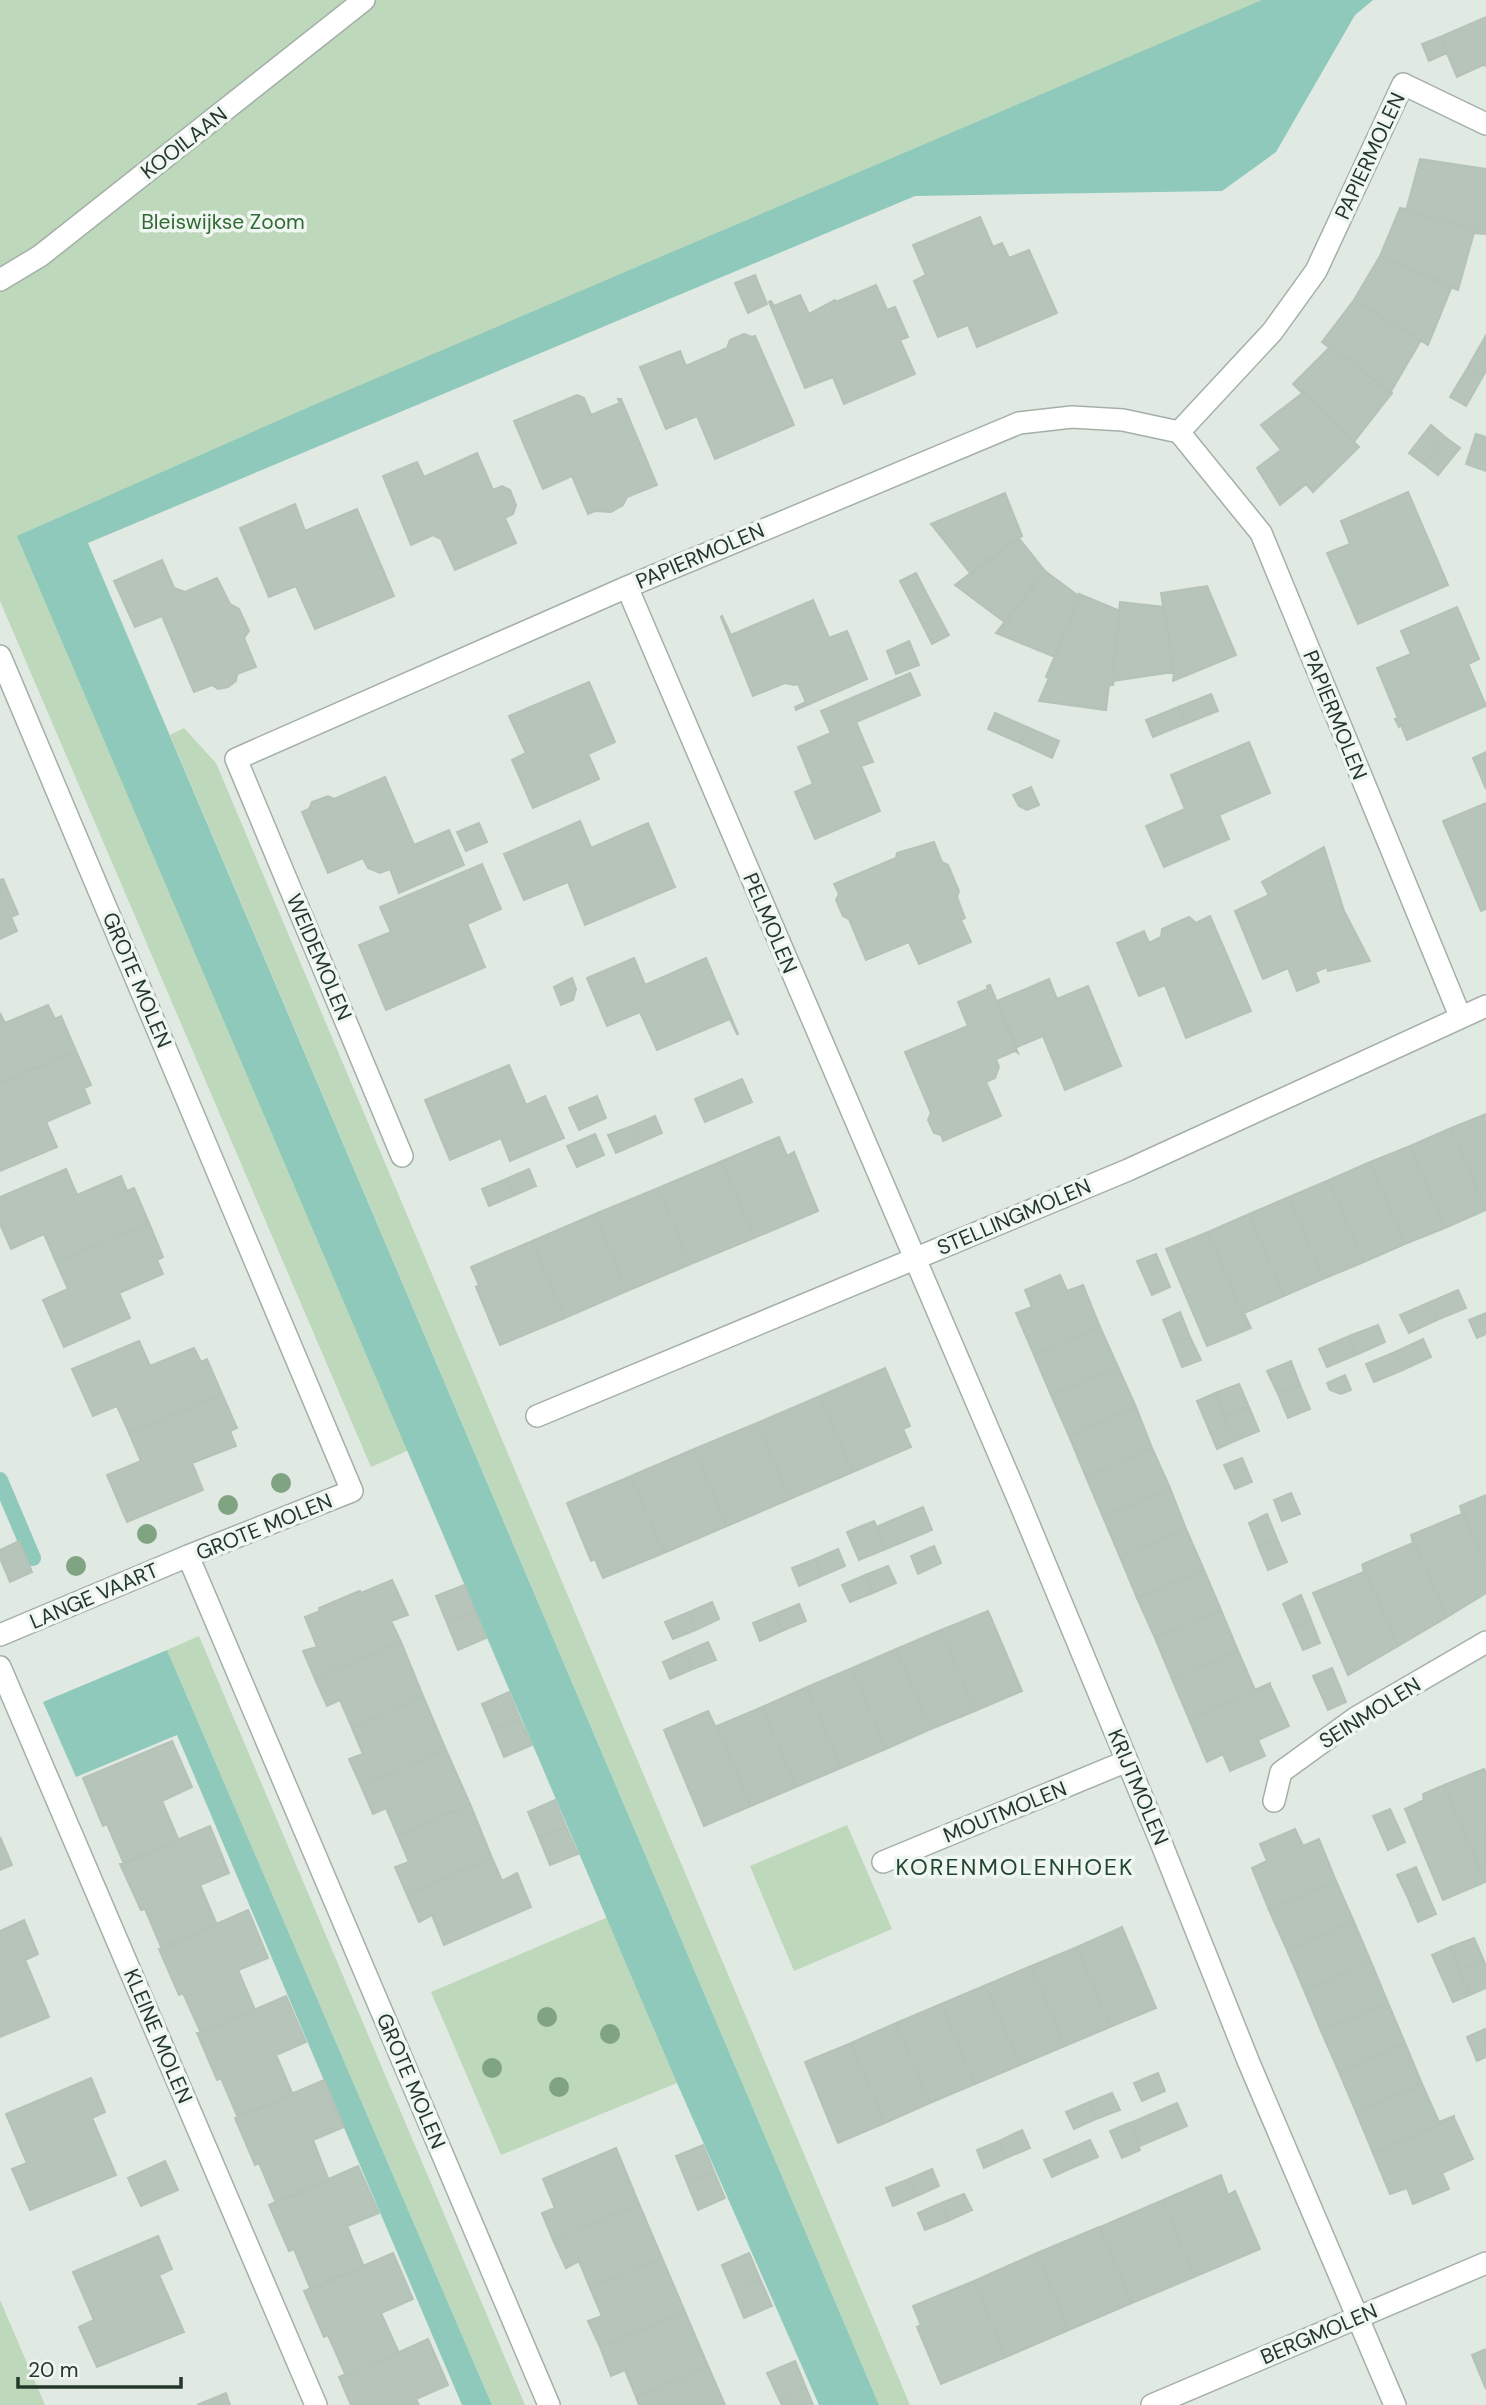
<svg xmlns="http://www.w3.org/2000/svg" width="1486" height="2405" font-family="'DM Sans',sans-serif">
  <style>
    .green { fill: #bed8bb }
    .water { fill: #8ec9bc }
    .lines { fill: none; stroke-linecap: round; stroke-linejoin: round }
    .stream { stroke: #8ec9bc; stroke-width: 16 }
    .building { fill: #b6c4ba; stroke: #b4c2b7; stroke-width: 2 }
    .minor-casing { stroke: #a4b0a7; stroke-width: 24 }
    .minor { stroke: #fff; stroke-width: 21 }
    .tree { fill: #80a382 }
    .labels { text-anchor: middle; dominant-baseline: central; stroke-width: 7; stroke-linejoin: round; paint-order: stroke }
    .street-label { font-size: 21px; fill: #23382a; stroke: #f0f6f1 }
    .park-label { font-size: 21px; fill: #326a33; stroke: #f0f6f1 }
    .neighbourhood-label { font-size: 23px; letter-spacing: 2px; fill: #214730; stroke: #f0f6f1 }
  </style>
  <rect width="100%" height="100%" fill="#e0e9e2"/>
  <path class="green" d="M0,0H1314L23,549L409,1450L371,1467L0,601Z
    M184,728L216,763L910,2405H879L170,735Z
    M199,1636L525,2405H492L167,1650Z
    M847,1825L892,1929L794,1971L750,1866Z
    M608,1917L677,2083L501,2155L431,1992Z
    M0,2300L45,2405H0Z"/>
  <path class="water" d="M1262,0H1373L1355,15L1276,152L1222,191L915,196L88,543L879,2405H819L677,2083L17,536L316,404Z
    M167,1650L492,2405H462L177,1735L76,1777L43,1702Z"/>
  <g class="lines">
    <path class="stream" d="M0,1480L33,1558"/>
  </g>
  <path class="building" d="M1486,17V66L1483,65L1457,77L1440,37Z
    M1440,37L1447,53L1429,61L1422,44Z
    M1420,159L1486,169V234L1474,233L1475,229L1406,211Z
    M1400,208L1406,209V211L1475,229L1458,290L1380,256Z
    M980,217L993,247L1002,243L1009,258L1029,250L1057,313L977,347L968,325L938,337L914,281L926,275L913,245Z
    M1380,256L1452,286L1428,345L1354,300Z
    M755,275L767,304L748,313L735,283Z
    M876,285L887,310L895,307L908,337L900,340L915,374L844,404L833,377L805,388L769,302L771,301L774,306L800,295L809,314L835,300L836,302Z
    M1354,300L1421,340L1390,393L1331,346L1330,348L1322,342Z
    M744,334L752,337L755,336L794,425L715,459L697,416L666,429L640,367L680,351L686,366L727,348L730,340Z
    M1485,337L1486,371L1483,376L1468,367Z
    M1331,346L1392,393L1353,443L1293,384Z
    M1468,367L1483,376L1466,406L1450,397Z
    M1304,392L1359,447L1313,492L1306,484L1280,505L1257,468L1281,450L1261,425Z
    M577,395L584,398L591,415L620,403L618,399H621L657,485L627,497L623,505L611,512L595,511L588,514L572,476L543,489L514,421Z
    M1431,425L1445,437L1424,464L1409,453Z
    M1476,434L1486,437V471L1466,464Z
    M1445,437L1460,448L1438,475L1424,464Z
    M477,453L493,490L502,486L510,490L516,505L513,514L505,518L516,543L455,570L441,539L433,535L411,545L383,476L417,462L424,477Z
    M1408,492L1448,585L1358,624L1327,553L1350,544L1341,521Z
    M1005,493L1022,536L971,574L931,524Z
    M295,504L305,531L357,509L394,596L315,629L296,586L269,597L240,528Z
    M1018,537L1045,571L1006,623L955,585Z
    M162,560L174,588L185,592L217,578L230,604L239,609L249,631L244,638L256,667L237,674L236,681L228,687L218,689L212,685L194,692L162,616L135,627L114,581Z
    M1045,571L1080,597L1055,657L996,633Z
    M916,573L932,604L916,612L900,581Z
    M1207,586L1236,655L1173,681L1174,672L1161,593Z
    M1079,594L1120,611L1112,681L1114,680L1113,685H1109L1106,710L1039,701L1049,678L1046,677L1080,597Z
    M813,600L829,638L847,631L867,679L796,710L795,707L806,702L798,684L794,685L785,683L753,696L721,617L722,616L731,635Z
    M1120,602L1164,607L1174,672L1112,681Z
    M932,604L949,635L932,644L916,612Z
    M1457,607L1479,659L1468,664L1486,706L1407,740L1401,725L1399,727L1395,719L1398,718L1377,668L1411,654L1401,631Z
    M909,641L919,665L896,674L887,651Z
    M910,673L920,695L856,722L873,762L861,766L880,811L815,839L795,792L813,784L798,747L831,733L821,711Z
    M589,682L615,742L588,754L599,779L533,808L512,760L526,753L509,716Z
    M1211,694L1218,711L1185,724L1178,707Z
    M1178,707L1185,724L1153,737L1146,720Z
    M995,713L1027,727L1020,743L988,729Z
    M1027,727L1059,741L1052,758L1020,743Z
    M1249,742L1270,793L1219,815L1229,839L1164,867L1146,826L1185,809L1171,775Z
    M1486,752V789L1473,758Z
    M385,777L414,845L449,830L464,865L399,893L390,869L380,873L368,868L363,858L328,873L302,812L309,809L312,802L328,796L334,799Z
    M1031,787L1039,805L1027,810L1019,806L1013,795Z
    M1486,803V909L1481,911L1443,821Z
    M580,821L591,848L648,823L675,887L585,925L568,882L524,900L504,854Z
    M479,823L487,842L466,851L457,832Z
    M934,842L942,862L948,865L959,891L957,897L965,918L961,920L971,942L919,964L909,942L866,960L849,919L843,916L836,900L839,894L834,884L896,858L897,853Z
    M1324,847L1344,911L1370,961L1328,971L1327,967L1315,972L1319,982L1297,991L1288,968L1263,979L1235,911L1269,895L1262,882Z
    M482,864L501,909L467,924L485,967L386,1010L359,945L391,932L380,907Z
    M3,879L18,914L11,917L17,931L0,939V880Z
    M1210,916L1251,1011L1186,1038L1165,985L1139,996L1117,943L1144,931L1149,943L1161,937L1162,929L1189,917L1196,923Z
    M634,958L645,985L706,958L738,1034H737L730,1019L657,1050L640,1012L607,1026L587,978Z
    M572,978L576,989L573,1000L561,1005L554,987Z
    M1049,979L1057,999L1088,986L1121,1066L1065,1090L1043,1036L1017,1047L997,1001Z
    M990,985L1018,1053L1015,1051L996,1059L999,1067L995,1078L986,1082L1001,1116L943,1141L941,1135L934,1133L928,1120L931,1113L905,1052L968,1026L958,1002L988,989L987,986Z
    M48,1005L55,1019L61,1016L76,1051L0,1083V1013L5,1023Z
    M76,1051L91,1085L84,1088L90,1103L46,1122L57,1147L0,1171V1083Z
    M509,1065L526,1105L545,1096L564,1138L510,1161L501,1138L450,1160L425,1100Z
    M742,1079L752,1102L705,1122L695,1099Z
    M597,1096L606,1118L579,1130L569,1108Z
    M1486,1114V1210L1451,1128Z
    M655,1116L662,1133L639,1143L632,1126Z
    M632,1126L639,1143L616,1153L608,1135Z
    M1451,1128L1486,1210L1445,1228L1410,1146Z
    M595,1134L604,1155L577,1167L567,1146Z
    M779,1137L787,1156L794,1152L818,1211L754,1238L722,1161Z
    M1410,1146L1445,1228L1405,1244L1370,1162Z
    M722,1161L754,1238L691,1264L658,1188Z
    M1370,1162L1405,1244L1364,1262L1329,1180Z
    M66,1169L77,1195L121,1176L127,1191L134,1188L149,1223L56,1262L44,1234L11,1249L0,1224V1197Z
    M529,1169L536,1186L513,1196L506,1179Z
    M506,1179L513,1196L489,1206L482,1189Z
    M1329,1180L1364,1262L1323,1279L1289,1197Z
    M658,1188L691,1264L627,1291L595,1214Z
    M1289,1197L1323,1279L1284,1296L1249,1214Z
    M595,1214L627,1291L565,1318L532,1241Z
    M1249,1214L1284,1296L1244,1313L1251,1328L1249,1329L1208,1232Z
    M149,1223L163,1257L157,1260L163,1274L119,1293L130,1318L64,1347L43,1300L68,1289L56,1262Z
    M1208,1232L1249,1329L1207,1346L1166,1249Z
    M532,1241L565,1318L500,1345L476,1287L479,1285L471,1267Z
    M1156,1254L1170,1287L1152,1295L1137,1261Z
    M1060,1275L1067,1291L1083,1285L1100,1327L1034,1355L1016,1313L1032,1307L1025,1290Z
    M1458,1290L1466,1308L1437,1320L1430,1302Z
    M1430,1302L1437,1320L1409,1333L1400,1315Z
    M1180,1312L1190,1337L1173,1344L1163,1320Z
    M1486,1313V1334L1477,1338L1469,1320Z
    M1378,1325L1385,1342L1356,1355L1349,1336Z
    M1100,1327L1118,1367L1051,1395L1034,1355Z
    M1349,1336L1356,1355L1327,1367L1319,1349Z
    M1190,1337L1201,1360L1182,1367L1173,1344Z
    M1423,1339L1431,1357L1403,1370L1395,1352Z
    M139,1341L150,1366L194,1348L201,1362L207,1359L222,1394L129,1433L117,1406L93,1416L72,1369Z
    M1395,1352L1403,1370L1374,1382L1366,1364Z
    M1291,1361L1300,1385L1278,1394L1267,1371Z
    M1118,1367L1136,1407L1069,1436L1051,1395Z
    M885,1368L910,1426L903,1429L911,1447L853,1472L820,1396Z
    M1345,1375L1351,1390L1341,1394L1330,1390L1327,1383Z
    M1239,1384L1249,1407L1225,1417L1215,1393Z
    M1300,1385L1310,1409L1288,1418L1278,1394Z
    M1215,1393L1235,1441L1217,1449L1197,1401Z
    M222,1394L237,1428L230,1431L236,1446L192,1463L203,1490L127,1522L107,1475L141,1461L129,1433Z
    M820,1396L853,1472L790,1499L757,1423Z
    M1136,1407L1152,1448L1086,1477L1069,1436Z
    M1249,1407L1259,1431L1235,1441L1225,1417Z
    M757,1423L790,1499L727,1526L694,1449Z
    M1152,1448L1170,1488L1103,1517L1086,1477Z
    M694,1449L727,1526L664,1553L631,1476Z
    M1242,1458L1252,1482L1235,1489L1224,1465Z
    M631,1476L664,1553L603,1578L595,1559L591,1561L567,1503Z
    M1170,1488L1186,1529L1120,1557L1103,1517Z
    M1291,1493L1300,1514L1282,1521L1274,1500Z
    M1486,1495V1566L1460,1506Z
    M1460,1506L1486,1566V1593L1447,1617L1411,1535L1462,1514Z
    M923,1507L932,1530L886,1549L876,1527Z
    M1267,1514L1277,1539L1258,1546L1249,1523Z
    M874,1521L886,1549L859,1560L847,1532Z
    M1186,1529L1204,1570L1137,1598L1120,1557Z
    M1411,1535L1447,1617L1398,1646L1363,1564L1413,1543Z
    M1277,1539L1287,1562L1268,1570L1258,1546Z
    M19,1541L32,1572L10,1582L0,1558V1550Z
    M934,1546L941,1563L918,1574L911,1556Z
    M838,1549L845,1566L822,1576L815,1559Z
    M815,1559L822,1576L799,1586L792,1568Z
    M1362,1564L1398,1646L1348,1675L1313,1593L1364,1572Z
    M888,1566L896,1583L873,1593L865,1575Z
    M1204,1570L1221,1610L1155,1638L1137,1598Z
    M865,1575L873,1593L850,1602L842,1585Z
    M392,1580L408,1615L391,1621L401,1642L315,1679L303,1651L317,1647L305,1617L320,1611L319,1608L357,1592L360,1591L361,1593Z
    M464,1585L475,1611L447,1623L436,1596Z
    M1301,1595L1311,1620L1293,1627L1283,1604Z
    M712,1602L719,1619L696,1630L689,1612Z
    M799,1604L806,1621L782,1631L775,1614Z
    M1221,1610L1238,1651L1172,1679L1155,1638Z
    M475,1611L486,1638L458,1650L447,1623Z
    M988,1611L1022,1691L975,1711L941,1630Z
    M689,1612L696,1630L673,1639L665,1622Z
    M775,1614L782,1631L760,1641L753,1623Z
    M1311,1620L1320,1643L1303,1650L1293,1627Z
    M941,1630L975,1711L931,1729L896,1649Z
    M401,1642L423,1696L352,1728L340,1700L327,1706L315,1679Z
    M708,1642L716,1660L693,1669L685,1652Z
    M896,1649L931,1729L886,1749L852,1668Z
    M1238,1651L1255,1690L1270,1683V1685L1189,1719L1172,1679Z
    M685,1652L693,1669L670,1679L663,1662Z
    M852,1668L886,1749L841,1768L807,1687Z
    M1332,1668L1346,1702L1328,1710L1313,1676Z
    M1270,1685L1289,1726L1258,1740L1265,1756L1230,1771L1223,1754L1207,1762L1189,1719Z
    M807,1687L841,1768L796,1787L762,1707Z
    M509,1692L520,1719L493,1730L482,1704Z
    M423,1696L446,1750L361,1786L349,1759L363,1754L352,1728Z
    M762,1707L796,1787L751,1806L717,1726Z
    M708,1711L715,1726H717L751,1806L704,1826L664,1730Z
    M520,1719L532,1745L504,1757L493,1730Z
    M172,1741L192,1787L162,1801L179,1841L124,1864L107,1824L103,1826L83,1778Z
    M446,1750L470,1804L398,1836L386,1808L373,1814L361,1786Z
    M1484,1769L1486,1773L1485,1882L1444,1785Z
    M1444,1785L1485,1882L1443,1900L1405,1809L1424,1800L1423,1794Z
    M555,1800L566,1827L539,1838L528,1812Z
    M470,1804L492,1858L407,1895L395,1867L409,1862L398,1836Z
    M1390,1809L1405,1842L1388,1850L1373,1816Z
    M210,1826L229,1873L200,1885L217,1925L162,1949L145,1909L141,1910L120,1864Z
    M566,1827L578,1854L550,1865L539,1838Z
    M1295,1829L1303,1846L1319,1839L1336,1881L1269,1910L1252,1868L1267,1861L1260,1844Z
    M0,1837L12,1865L0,1870Z
    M492,1858L502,1881L517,1873L531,1907L444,1945L432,1915L419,1922L407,1895Z
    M1416,1867L1426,1891L1408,1898L1397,1875Z
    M1336,1881L1354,1922L1287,1950L1269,1910Z
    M1426,1891L1436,1914L1418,1922L1408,1898Z
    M248,1910L268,1958L238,1970L255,2010L201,2033L183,1993L179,1995L159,1949Z
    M24,1920L38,1954L25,1960L49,2017L0,2037V1931Z
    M1354,1922L1371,1962L1304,1990L1287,1950Z
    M1122,1927L1156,2008L1110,2027L1077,1947Z
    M1474,1938L1484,1961L1460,1971L1450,1947Z
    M1077,1947L1110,2027L1065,2046L1031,1966Z
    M1450,1947L1470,1995L1453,2002L1432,1955Z
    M1484,1961L1486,1967V1988L1470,1995L1460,1971Z
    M1371,1962L1388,2003L1321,2031L1304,1990Z
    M1031,1966L1065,2046L1020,2065L986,1985Z
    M986,1985L1020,2065L975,2084L941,2004Z
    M286,1996L306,2042L276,2055L293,2095L238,2118L221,2078L217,2080L197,2033H201Z
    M1388,2003L1405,2043L1339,2072L1321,2031Z
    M941,2004L975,2084L930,2103L896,2023Z
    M896,2023L930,2103L885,2123L851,2043Z
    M1485,2029L1486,2057L1477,2061L1467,2037Z
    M851,2043L885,2123L838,2143L805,2062Z
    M1405,2043L1422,2084L1356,2112L1339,2072Z
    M1158,2073L1165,2091L1142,2101L1134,2083Z
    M91,2078L105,2112L92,2118L116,2175L30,2210L12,2169L27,2163L6,2114Z
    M324,2080L344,2127L313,2140L329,2181L276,2203L259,2163L255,2165L235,2118Z
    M1422,2084L1439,2122L1454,2116V2118L1373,2153L1356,2112Z
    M1112,2093L1120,2110L1096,2119L1089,2102Z
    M1089,2102L1096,2119L1074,2129L1066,2112Z
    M1177,2103L1187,2126L1140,2146L1130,2123Z
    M1454,2118L1473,2159L1442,2173L1449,2189L1413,2204L1407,2188L1390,2194L1373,2153Z
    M1129,2123L1140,2150L1122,2158L1110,2131Z
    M1022,2130L1030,2148L1006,2158L999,2141Z
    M1090,2140L1098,2157L1074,2167L1067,2150Z
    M999,2141L1006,2158L984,2168L977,2150Z
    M703,2145L714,2172L687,2183L676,2156Z
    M616,2148L639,2204L553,2240L542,2213L555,2208L543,2179Z
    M1067,2150L1074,2167L1052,2177L1044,2160Z
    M165,2161L178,2190L141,2206L128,2178Z
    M358,2166L379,2213L347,2226L364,2267L311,2290L294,2249L289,2251L269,2205Z
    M932,2169L939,2186L917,2196L909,2179Z
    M714,2172L725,2198L698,2210L687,2183Z
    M1221,2175L1228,2195L1235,2191L1260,2249L1194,2277L1163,2200Z
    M909,2179L917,2196L893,2206L886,2188Z
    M964,2194L972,2210L948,2221L941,2203Z
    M1163,2200L1194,2277L1132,2303L1100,2227Z
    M941,2203L948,2221L925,2230L918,2213Z
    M639,2204L662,2258L590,2288L579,2261L566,2268L553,2240Z
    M1099,2227L1132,2303L1069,2330L1037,2253Z
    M158,2236L172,2269L159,2275L184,2332L97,2367L79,2327L94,2320L73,2272Z
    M393,2253L413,2299L381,2313L399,2353L346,2376L328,2335L324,2337L304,2291Z
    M749,2253L760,2279L733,2291L722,2265Z
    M1037,2253L1069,2330L1006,2357L974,2281Z
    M662,2258L685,2312L600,2347L588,2321L602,2316L590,2288Z
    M760,2279L772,2306L744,2318L733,2291Z
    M974,2281L1006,2357L941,2384L917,2327L921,2325L913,2306Z
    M685,2312L708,2366L636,2397L625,2370L611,2376L600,2347Z
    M428,2339L448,2385L416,2399L419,2405H351L339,2377L346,2374V2376Z
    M1486,2349V2389L1472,2355Z
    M795,2361L806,2388L779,2399L767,2373Z
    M708,2366L725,2405H639L636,2397Z
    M806,2388L813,2405H782L779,2399Z
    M226,2393L230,2405H197Z"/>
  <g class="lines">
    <g class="minor-casing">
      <path id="minor" d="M0,280L40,256L364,0
        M1179,432L1272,332L1316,271L1403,84L1486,124
        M627,587L1019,1501L1162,1845L1249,2063L1395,2405
        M0,656L352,1491L188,1556L549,2405
        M402,1156L236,759L627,587L1019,423L1072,417L1123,420L1179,432L1261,533L1460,1016
        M537,1416L1128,1170L1486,1006
        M0,1635L188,1556
        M0,1667L316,2405
        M1274,1801L1281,1772L1357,1717L1486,1642
        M883,1862L1127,1761
        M1152,2405L1486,2263"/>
    </g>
    <use href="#minor" class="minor"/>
  </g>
  <g class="tree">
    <circle cx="281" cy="1483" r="10"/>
    <circle cx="228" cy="1505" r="10"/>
    <circle cx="147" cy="1534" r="10"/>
    <circle cx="76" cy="1566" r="10"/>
    <circle cx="547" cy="2017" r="10"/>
    <circle cx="610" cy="2034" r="10"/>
    <circle cx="492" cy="2068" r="10"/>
    <circle cx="559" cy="2087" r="10"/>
  </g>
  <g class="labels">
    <g class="street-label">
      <text transform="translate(184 143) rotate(-38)">KOOILAAN</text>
      <text transform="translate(1370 156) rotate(-65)">PAPIERMOLEN</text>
      <text transform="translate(700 556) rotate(-23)">PAPIERMOLEN</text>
      <text transform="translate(1335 715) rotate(68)">PAPIERMOLEN</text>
      <text transform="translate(770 923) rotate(67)">PELMOLEN</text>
      <text transform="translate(319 957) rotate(67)">WEIDEMOLEN</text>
      <text transform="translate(137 980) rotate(67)">GROTE MOLEN</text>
      <text transform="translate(1014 1217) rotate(-23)">STELLINGMOLEN</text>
      <text transform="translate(264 1527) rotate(-22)">GROTE MOLEN</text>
      <text transform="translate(94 1596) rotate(-23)">LANGE VAART</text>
      <text transform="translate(1370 1713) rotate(-32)">SEINMOLEN</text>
      <text transform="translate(1138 1787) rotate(67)">KRIJTMOLEN</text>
      <text transform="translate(1005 1812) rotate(-22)">MOUTMOLEN</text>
      <text transform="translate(158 2036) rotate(67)">KLEINE MOLEN</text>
      <text transform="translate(411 2081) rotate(67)">GROTE MOLEN</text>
      <text transform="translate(1319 2334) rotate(-23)">BERGMOLEN</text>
    </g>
    <g class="park-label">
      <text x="223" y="222">Bleiswijkse Zoom</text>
    </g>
    <g class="neighbourhood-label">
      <text x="1015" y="1867">KORENMOLENHOEK</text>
    </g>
  </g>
  <path d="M18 2377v10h163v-10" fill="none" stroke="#23382a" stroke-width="3.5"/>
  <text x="28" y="2377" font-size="21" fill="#23382a" stroke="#f0f6f1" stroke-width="5" paint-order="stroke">20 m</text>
</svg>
